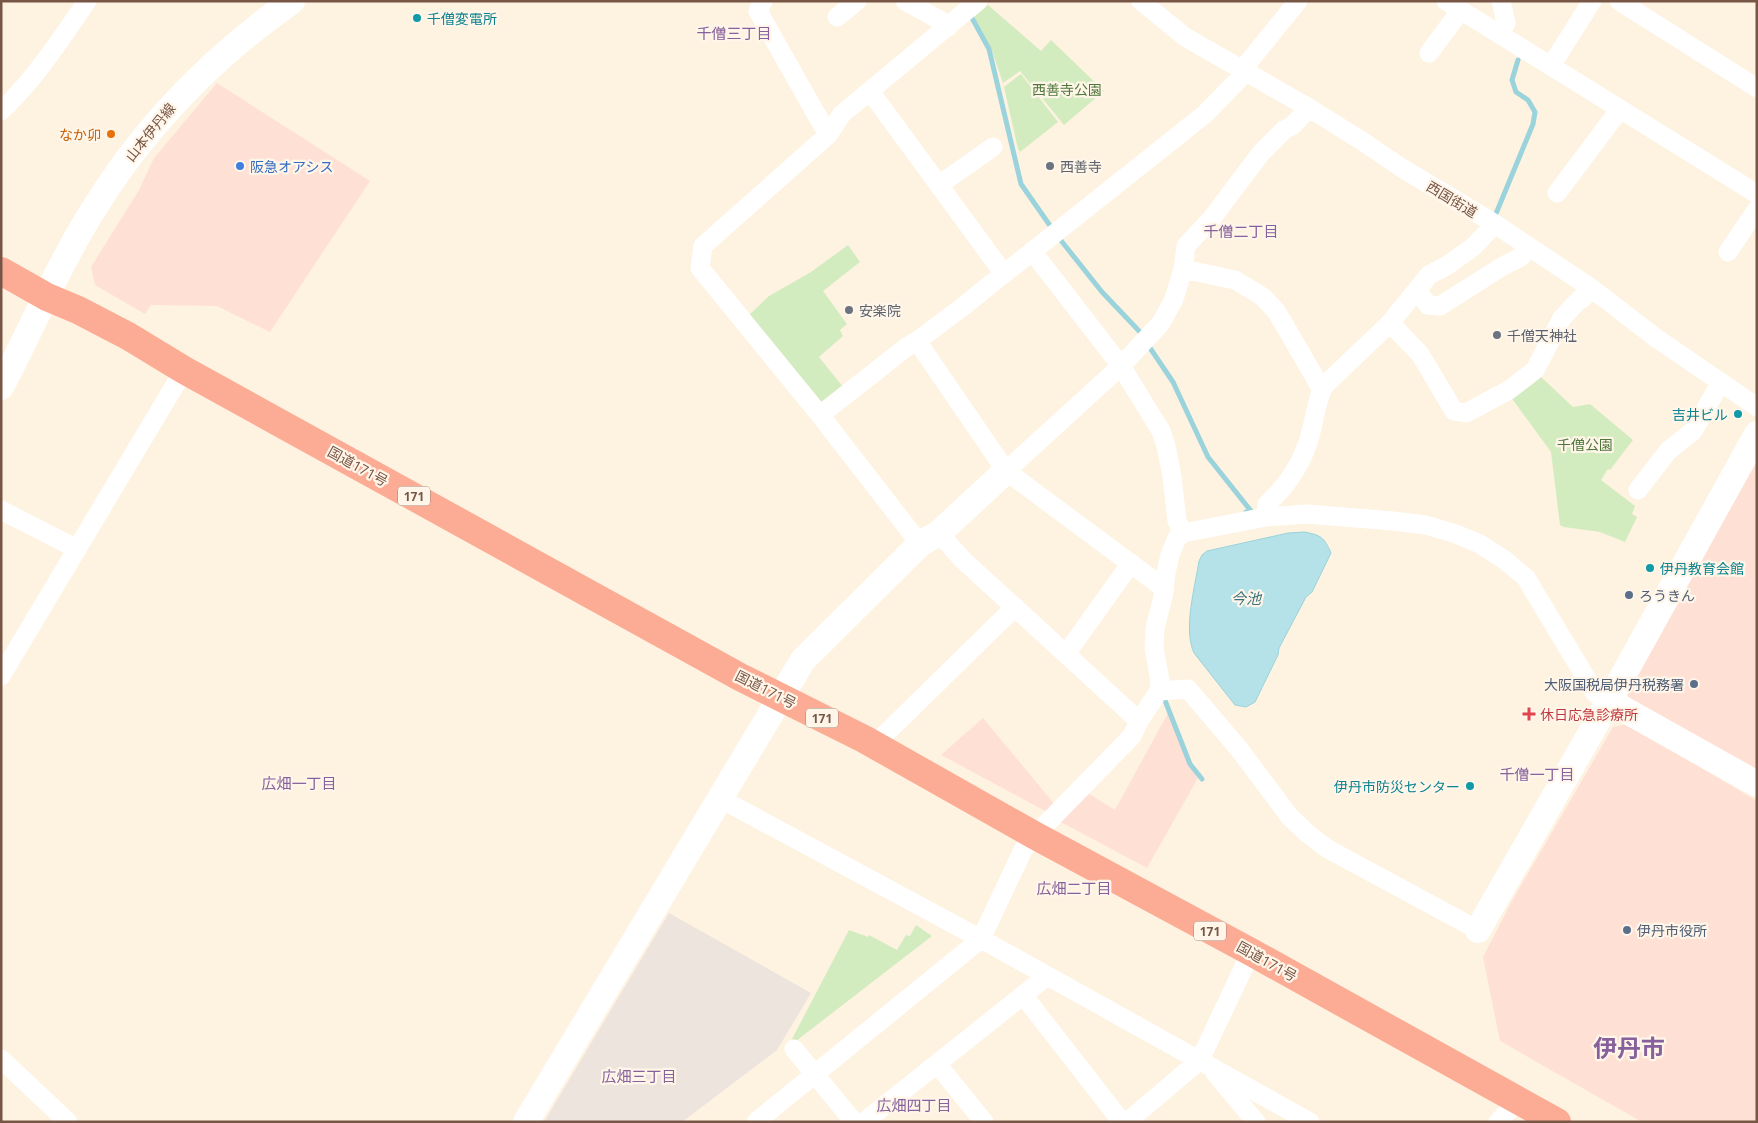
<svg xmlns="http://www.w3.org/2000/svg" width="1758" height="1123" font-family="'Open Sans','Noto Sans JP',sans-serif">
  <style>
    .commercial { fill: #ffe0d4 }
    .industrial { fill: #ece4dd }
    .green { fill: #d3ecbf }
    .water { fill: #b5e2e8; stroke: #9ad3db }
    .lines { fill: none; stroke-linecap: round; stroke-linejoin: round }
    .stream { stroke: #9ad3db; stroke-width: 5 }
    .street { stroke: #fff; stroke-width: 19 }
    .secondary { stroke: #fff; stroke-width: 26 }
    .highway { stroke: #fcac94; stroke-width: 28 }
    .culture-dot { fill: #0f9aa8; stroke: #fff6e9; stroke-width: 2 }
    .food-dot { fill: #e8710a; stroke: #fff6e9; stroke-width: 2 }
    .shop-dot { fill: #3f7fe0; stroke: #fff6e9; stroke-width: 2 }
    .worship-dot { fill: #6b7280; stroke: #fff6e9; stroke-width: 2 }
    .service-dot { fill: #5c6f8a; stroke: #fff6e9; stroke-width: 2 }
    .health-dot { fill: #e0444e; stroke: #fff6e9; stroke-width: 2 }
    .labels { text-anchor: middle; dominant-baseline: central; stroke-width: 4.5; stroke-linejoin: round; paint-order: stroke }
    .shield { fill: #fff6e9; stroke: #a08677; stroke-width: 1 }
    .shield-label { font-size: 12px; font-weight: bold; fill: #775646 }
    .culture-label { font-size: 14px; fill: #0d838f; stroke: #fff6e9; text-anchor: start }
    .park-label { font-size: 14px; fill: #4f773c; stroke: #fff6e9 }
    .street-label { font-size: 14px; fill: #775646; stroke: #fff6e9 }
    .food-label { font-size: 14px; fill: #c56008; stroke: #fff6e9; text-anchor: end }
    .shop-label { font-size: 14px; fill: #366cbe; stroke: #fff6e9; text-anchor: start }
    .worship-label { font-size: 14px; fill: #5b616d; stroke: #fff6e9; text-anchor: start }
    .service-label { font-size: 14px; fill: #4e5e75; stroke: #fff6e9; text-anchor: start }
    .health-label { font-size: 14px; fill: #be3a42; stroke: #fff6e9; text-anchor: start }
    .neighbourhood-label { font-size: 15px; fill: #86619b; stroke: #fff6e9 }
    .water-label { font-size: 15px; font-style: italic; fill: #3a747d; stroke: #fff6e9 }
    .town-label { font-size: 24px; font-weight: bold; fill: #86619b; stroke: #fff6e9 }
  </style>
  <rect width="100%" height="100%" fill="#fef2e1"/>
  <path class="commercial" d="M217,83L370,181L270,332L217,306L151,305L145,314L95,285L91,267L139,190L154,158Z
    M1757,456V773L1628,697L1626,690Z
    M1168,713L1185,756L1198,778L1147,868L1059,821L1086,792L1115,810Z
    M983,718L1056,806L1049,813L941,755Z
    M1627,724L1757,801V1122H1642L1500,1041L1483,957L1511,903L1613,727Z"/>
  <path class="industrial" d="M669,913L811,993L777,1050L682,1122H544Z"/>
  <path class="green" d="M988,5L1041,51L1051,40L1104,91L1064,125L1020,71L1003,83L991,48L974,17Z
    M1021,74L1058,122L1020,152L1018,149L1004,87Z
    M848,245L860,262L823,291L847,324L840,330L843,336L819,357L843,387L823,403L815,402L746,318L769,296L811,272Z
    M1540,376L1573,407L1590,404L1633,440L1610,470L1608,469L1601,480L1635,506L1632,514L1637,517L1625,542L1600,532L1564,527L1560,525L1551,452L1510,396Z
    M916,925L932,936L796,1041L792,1039L849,930L868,937L869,935L897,950L906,935L910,936Z"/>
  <path class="water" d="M1304,532C1321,535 1324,537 1331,553L1312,592L1306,597L1279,648L1278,655L1255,702L1246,707L1235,705L1194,653C1183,629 1195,587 1199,561L1202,555L1207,551L1288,533Z"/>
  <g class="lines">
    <path class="stream" d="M972,18L989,49L1021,184L1051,227
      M1495,216L1533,124L1535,112L1528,100L1516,92L1512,80L1518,60
      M1059,238L1102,292L1141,333
      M1148,345L1173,382L1208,457L1251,511L1246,512
      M1164,698L1190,764L1202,779"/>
    <path class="street" d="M763,1L758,11L828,135
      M905,1L945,23L948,27
      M1141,1L1185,37L1309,108L1362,141L1402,168L1495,224L1591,288L1656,338L1757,407
      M1446,1L1757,194
      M1619,1L1757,88
      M837,17L857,1
      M1500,34L1506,23L1501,1
      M1429,53L1461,10
      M1551,66L1592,1
      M1242,70L1298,1
      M870,91L1004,274
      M1,111C35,79 61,39 87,1
      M939,185L993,147
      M1557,193L1620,109
      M1032,251L1121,366L1161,431L1166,446L1172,476L1177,521L1183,533
      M1728,252L1757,209
      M1183,269L1235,280L1263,297L1276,311L1288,331L1322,390C1316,404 1315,417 1311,432C1304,460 1288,485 1267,504L1266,517
      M1415,292L1422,297L1428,305L1440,306L1503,266L1521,257L1528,246
      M1390,323L1420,354L1454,411L1466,413L1509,390L1535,370L1562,318L1581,298L1582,299L1591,288
      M917,341L1006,471L1165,589
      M1322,390L1325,385L1390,323L1429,275L1448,265L1473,247L1495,224
      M820,415L908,346L917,341L961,308L1205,114L1246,72
      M1006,471L1121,366L1161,323L1174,299L1183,269L1186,246L1212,218L1261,153L1284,130L1292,126L1309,108
      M1638,490L1668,451L1693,431L1721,382
      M1,510L77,549
      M939,533L962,559L1139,721
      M920,544L820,415L700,268L703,246L828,135L842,114L978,1
      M1066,654L1131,563
      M1,676L184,370
      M1159,691L1188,689L1239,749L1290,817L1308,834L1328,849L1478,930
      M874,745L1015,607
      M721,799L981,939L1310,1122
      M1023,995L1122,1122
      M794,1049L854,1122
      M1,1059L68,1122
      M937,1064L984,1122
      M1215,1073L1256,1122
      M756,1122L981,939L1023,850L1034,835L1051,819L1132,736L1139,721L1159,691L1160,681L1154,648L1155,628L1163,597L1166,573L1170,555L1177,538L1183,533L1266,517L1307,514L1393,521L1426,525L1456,534L1480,544L1506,561L1526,578L1595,693L1609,701
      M864,1122L1047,976
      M1127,1122L1200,1060L1251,952
      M1498,1122L1519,1100"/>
    <path class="secondary" d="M1,387C31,330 56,270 90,215C142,129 211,58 292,1
      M1609,701L1757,784
      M1478,930L1609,701L1757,434
      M526,1122L803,660L920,544L939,533L1006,471"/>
    <path class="highway" d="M1,271L47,297L78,310L128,336L184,370L740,677L864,739L1034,835L1251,952L1557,1122"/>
  </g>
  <g class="culture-dot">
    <circle cx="417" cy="18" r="5"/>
    <circle cx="1738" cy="414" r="5"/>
    <circle cx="1650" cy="568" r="5"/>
    <circle cx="1470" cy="786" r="5"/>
  </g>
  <circle class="food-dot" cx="111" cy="134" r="5"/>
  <circle class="shop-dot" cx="240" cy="166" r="5"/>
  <g class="worship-dot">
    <circle cx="1050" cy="166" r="5"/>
    <circle cx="849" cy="310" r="5"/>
    <circle cx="1497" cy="335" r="5"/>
  </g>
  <g class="service-dot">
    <circle cx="1629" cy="595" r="5"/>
    <circle cx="1694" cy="684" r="5"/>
    <circle cx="1627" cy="930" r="5"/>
  </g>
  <path class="health-dot" d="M1526.5 706.5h5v5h5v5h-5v5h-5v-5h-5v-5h5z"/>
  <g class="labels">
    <g class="shield">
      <rect x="398" y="486.5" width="32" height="19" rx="4"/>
      <rect x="806" y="708.5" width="32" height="19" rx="4"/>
      <rect x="1194" y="921.5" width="32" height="19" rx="4"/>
    </g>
    <g class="shield-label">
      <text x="414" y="496">171</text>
      <text x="822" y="718">171</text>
      <text x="1210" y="931">171</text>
    </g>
    <g class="culture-label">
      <text x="427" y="18">千僧変電所</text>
      <text x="1728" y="414" text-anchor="end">吉井ビル</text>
      <text x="1660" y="568">伊丹教育会館</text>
      <text x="1460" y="786" text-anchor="end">伊丹市防災センター</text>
    </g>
    <g class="park-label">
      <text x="1067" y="89">西善寺公園</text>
      <text x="1585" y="444">千僧公園</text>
    </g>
    <g class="street-label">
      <text transform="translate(150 132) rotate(-51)">山本伊丹線</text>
      <text transform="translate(1452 199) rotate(31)">西国街道</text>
      <text transform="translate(358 466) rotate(29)">国道171号</text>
      <text transform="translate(766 689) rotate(27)">国道171号</text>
      <text transform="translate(1267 961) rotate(29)">国道171号</text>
    </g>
    <g class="food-label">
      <text x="101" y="134">なか卯</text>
    </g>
    <g class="shop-label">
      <text x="250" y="166">阪急オアシス</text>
    </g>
    <g class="worship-label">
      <text x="1060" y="166">西善寺</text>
      <text x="859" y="310">安楽院</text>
      <text x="1507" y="335">千僧天神社</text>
    </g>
    <g class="service-label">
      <text x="1639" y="595">ろうきん</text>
      <text x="1684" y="684" text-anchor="end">大阪国税局伊丹税務署</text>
      <text x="1637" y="930">伊丹市役所</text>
    </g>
    <g class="health-label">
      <text x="1540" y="714">休日応急診療所</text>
    </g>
    <g class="neighbourhood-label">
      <text x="734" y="33">千僧三丁目</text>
      <text x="1241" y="231">千僧二丁目</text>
      <text x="1537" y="774">千僧一丁目</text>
      <text x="299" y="783">広畑一丁目</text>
      <text x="1074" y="888">広畑二丁目</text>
      <text x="639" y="1076">広畑三丁目</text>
      <text x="914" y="1105">広畑四丁目</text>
    </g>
    <g class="water-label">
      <text x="1246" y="598">今池</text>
    </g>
    <g class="town-label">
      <text x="1629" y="1047">伊丹市</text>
    </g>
  </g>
  <rect width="1758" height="1123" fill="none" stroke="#775646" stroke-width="5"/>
</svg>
